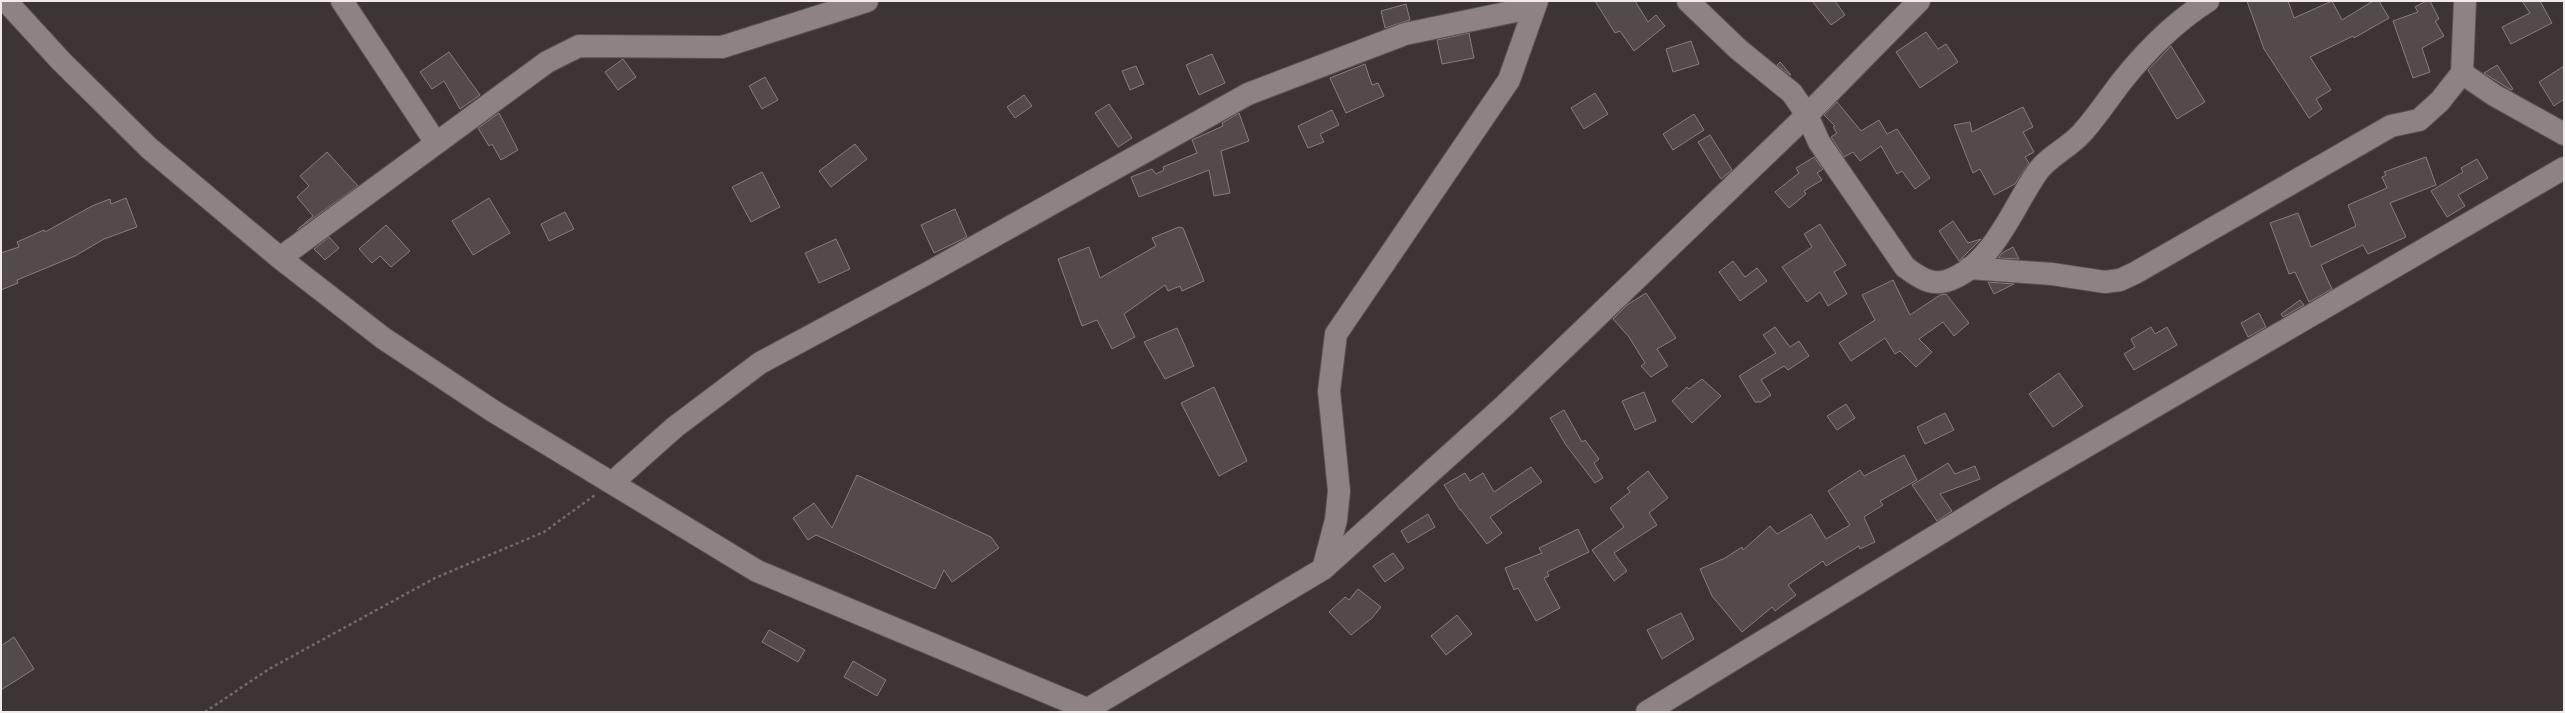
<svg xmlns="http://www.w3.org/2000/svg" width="2565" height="713" font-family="'Titillium Web',sans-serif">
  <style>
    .building { fill: #534b4a; stroke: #877e7d }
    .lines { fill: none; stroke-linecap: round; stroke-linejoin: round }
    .minor-casing { stroke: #595251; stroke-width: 24 }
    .path { stroke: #736c6b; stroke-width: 2.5; stroke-dasharray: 3 3; stroke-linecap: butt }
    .minor { stroke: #8c8382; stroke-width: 22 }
  </style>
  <rect width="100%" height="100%" fill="#3d3534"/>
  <path class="building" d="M1595,1H1635L1648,22L1656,15L1665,26L1634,51L1620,31L1615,33Z
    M1812,1H1835L1845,15L1831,25Z
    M2247,1H2288L2294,18L2332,1L2342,20L2373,1H2379L2389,18L2354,38L2353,36L2310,57L2331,90L2316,99L2322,109L2309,118L2264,49Z
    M2426,1H2430L2439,19L2435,21L2444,36L2422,48L2430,72L2413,78L2393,21L2418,12L2415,7Z
    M2522,1H2540L2552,23L2511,44L2502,27L2530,13Z
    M1406,4L1410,20L1385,28L1381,11Z
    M1926,32L1938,49L1946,44L1958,62L1920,88L1896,52Z
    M1469,33L1474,58L1442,64L1437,40Z
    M1691,41L1699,64L1673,72L1666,49Z
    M2171,46L2205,102L2177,119L2148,70Z
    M449,52L480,95L460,109L444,81L432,89L420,72Z
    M1212,54L1225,83L1199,95L1186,65Z
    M623,59L636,77L618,90L605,72Z
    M1780,62L1791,75H1790L1777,65Z
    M1365,64L1372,85L1378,83L1384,96L1346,113L1330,78Z
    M2497,65L2513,89L2511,90L2484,73Z
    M1136,66L1144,84L1130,90L1122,71Z
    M2564,66V99L2554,106L2539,82Z
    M765,77L778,100L762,109L749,86Z
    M1595,93L1608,114L1584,129L1571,108Z
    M1024,95L1032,106L1015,118L1007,107Z
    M1837,102L1861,131L1879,120L1887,134L1897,129L1930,178L1915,189L1902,171L1897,174L1881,146L1860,161L1853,152L1844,157L1831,137L1837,133L1833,127L1835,126L1824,115Z
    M1109,104L1132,138L1118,147L1095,113Z
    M2023,107L2033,127L2023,132L2034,152L2025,157L2029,163L2015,184L1994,195L1980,169L1973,173L1954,125L1970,122L1972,132Z
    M1332,110L1339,125L1320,134L1324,142L1308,148L1298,126Z
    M499,113L518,150L501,160L492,144L489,146L478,128Z
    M1239,113L1249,141L1221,151L1230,193L1214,196L1209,170L1139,197L1131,177L1152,169L1156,174L1164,170L1163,167L1197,153L1192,140L1223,126L1222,123Z
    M1694,114L1704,130L1673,150L1663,134Z
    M1710,135L1732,170L1721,179L1698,142Z
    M855,144L867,159L831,187L819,171Z
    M327,152L358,186L297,230L313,216L297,197L309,186L300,176Z
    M1814,157L1823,169L1817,173L1822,180L1804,191L1806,194L1789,208L1775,192L1799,173L1796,168Z
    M2426,157L2436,185L2390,203L2406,237L2368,254L2363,245L2321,265L2332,289L2309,302L2295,272L2289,274L2270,223L2298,213L2311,247L2356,226L2348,205L2387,188L2382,177L2386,175L2384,172Z
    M2477,159L2488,178L2458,195L2465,206L2447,217L2431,191L2463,172L2461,168Z
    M762,172L780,207L751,222L732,187Z
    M126,198L137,227L104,239L75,256L17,280L18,283L1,290V253L19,247L17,242L44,230L45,232L92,206L110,199L111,204Z
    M489,198L510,233L473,255L452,221Z
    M955,209L967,237L934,253L921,225Z
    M565,212L574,229L549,241L541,224Z
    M1953,221L1968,243L1981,239L1959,261L1939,231Z
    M1820,224L1846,265L1834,272L1847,294L1828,306L1820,292L1807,302L1782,267L1812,247L1804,234Z
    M386,225L410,251L391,267L380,256L372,263L359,249Z
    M1179,227L1183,228L1204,281L1182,291L1180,286L1168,291L1165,285L1124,314L1135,337L1112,349L1097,320L1082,326L1058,259L1089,247L1100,278L1156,246L1152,238Z
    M329,237L339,248L325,260L314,249Z
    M836,239L850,269L819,283L805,253Z
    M2013,247L2019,259L1998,258L2002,253Z
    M1733,261L1745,277L1757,268L1767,281L1740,301L1719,272Z
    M1893,280L1910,315L1940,295L1946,294L1969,323L1954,336L1943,322L1919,339L1932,352L1916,367L1900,351L1895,354L1885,338L1851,361L1839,343L1875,320L1862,295Z
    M1988,282L2014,284L1994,294Z
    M1646,293L1676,338L1657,349L1668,366L1651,377L1641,366L1645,363L1629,337L1613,319L1627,305Z
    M2300,300L2304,305L2283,317L2281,314Z
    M2259,313L2266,327L2248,337L2241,323Z
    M1775,327L1790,347L1799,341L1809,356L1788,370L1784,366L1761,380L1771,395L1761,402H1755L1739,376L1776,353L1763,335Z
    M2151,327L2155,334L2167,327L2177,345L2134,370L2124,354L2135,347L2131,339Z
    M1177,328L1194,366L1165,379L1144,342Z
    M2059,373L2083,406L2053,427L2029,394Z
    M1702,379L1721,396L1692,423L1672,401L1687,387L1689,389Z
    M1214,387L1247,461L1219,476L1181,403Z
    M1644,392L1656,421L1635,430L1622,401Z
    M1846,404L1855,418L1837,430L1827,416Z
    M1564,410L1582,442L1585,440L1599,459L1594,463L1603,478L1595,483L1566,445L1550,418Z
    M1945,413L1954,430L1925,444L1917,427Z
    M1904,455L1917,480L1880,501L1883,505L1864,517L1875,542L1860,549L1859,546L1826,566L1823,561L1788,585L1796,595L1775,611L1772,607L1742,632L1712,596L1700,569L1725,558L1742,547L1743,550L1770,526L1777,534L1811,514L1826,539L1850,525L1828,491L1860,470L1864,476Z
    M1948,463L1955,474L1975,466L1980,479L1940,494L1952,511L1937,521L1912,485Z
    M1531,467L1542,482L1490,517L1502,533L1487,544L1461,510H1460L1444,485L1465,473L1470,481L1483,473L1494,492Z
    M1648,471L1668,498L1649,513L1657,525L1614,553L1627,571L1614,581L1592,550L1624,527L1610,508L1630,492L1627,488Z
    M857,475L991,537L999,548L952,582L944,570L935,589L816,535L808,540L793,518L814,503L832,528Z
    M1428,514L1435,527L1408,543L1401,531Z
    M1578,529L1589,552L1547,572L1549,576L1544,578L1560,608L1536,621L1518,588L1514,590L1505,568L1542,553L1539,548Z
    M1393,553L1404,568L1385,582L1373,566Z
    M1358,589L1381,607L1372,618L1351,635L1329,612L1345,597L1349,600Z
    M1681,613L1694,639L1662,659L1647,630Z
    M1457,615L1472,634L1446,655L1431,636Z
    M769,630L805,650L798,662L762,642Z
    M14,637L34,669L1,690V646Z
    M853,661L886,680L877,696L844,677Z"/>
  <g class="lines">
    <g class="minor-casing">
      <path id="minor" d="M6,1L61,61L149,148L280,258L383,338L493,411L757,571L1094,712
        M342,1L436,143
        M1688,1L1738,49L1792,93L1807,115L1819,142L1905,267C1921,279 1934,288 1954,278C1994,260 2013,208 2036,174C2047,157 2067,149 2081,134C2096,118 2108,99 2122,81C2146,51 2175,22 2208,1
        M2462,73L2494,95L2564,134
        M280,258L547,62L579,46L722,47L867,1
        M1969,268L2052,274L2105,282L2120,280L2135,273L2391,126L2419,120L2440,101L2462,73L2465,1
        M612,483L675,427L760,363L926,274L1248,94L1405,34L1535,7
        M1323,569L1336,520L1339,491L1329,391L1336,334L1509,80L1537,1
        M1088,709L1323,569L1504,406L1807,115L1919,1
        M1647,712L2006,493L2564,168"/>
    </g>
    <path class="path" d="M205,712L269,669L435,578L544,532L595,495"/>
    <use href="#minor" class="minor"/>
  </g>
  <rect width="2565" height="713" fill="none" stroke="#f0ebea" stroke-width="4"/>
</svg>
